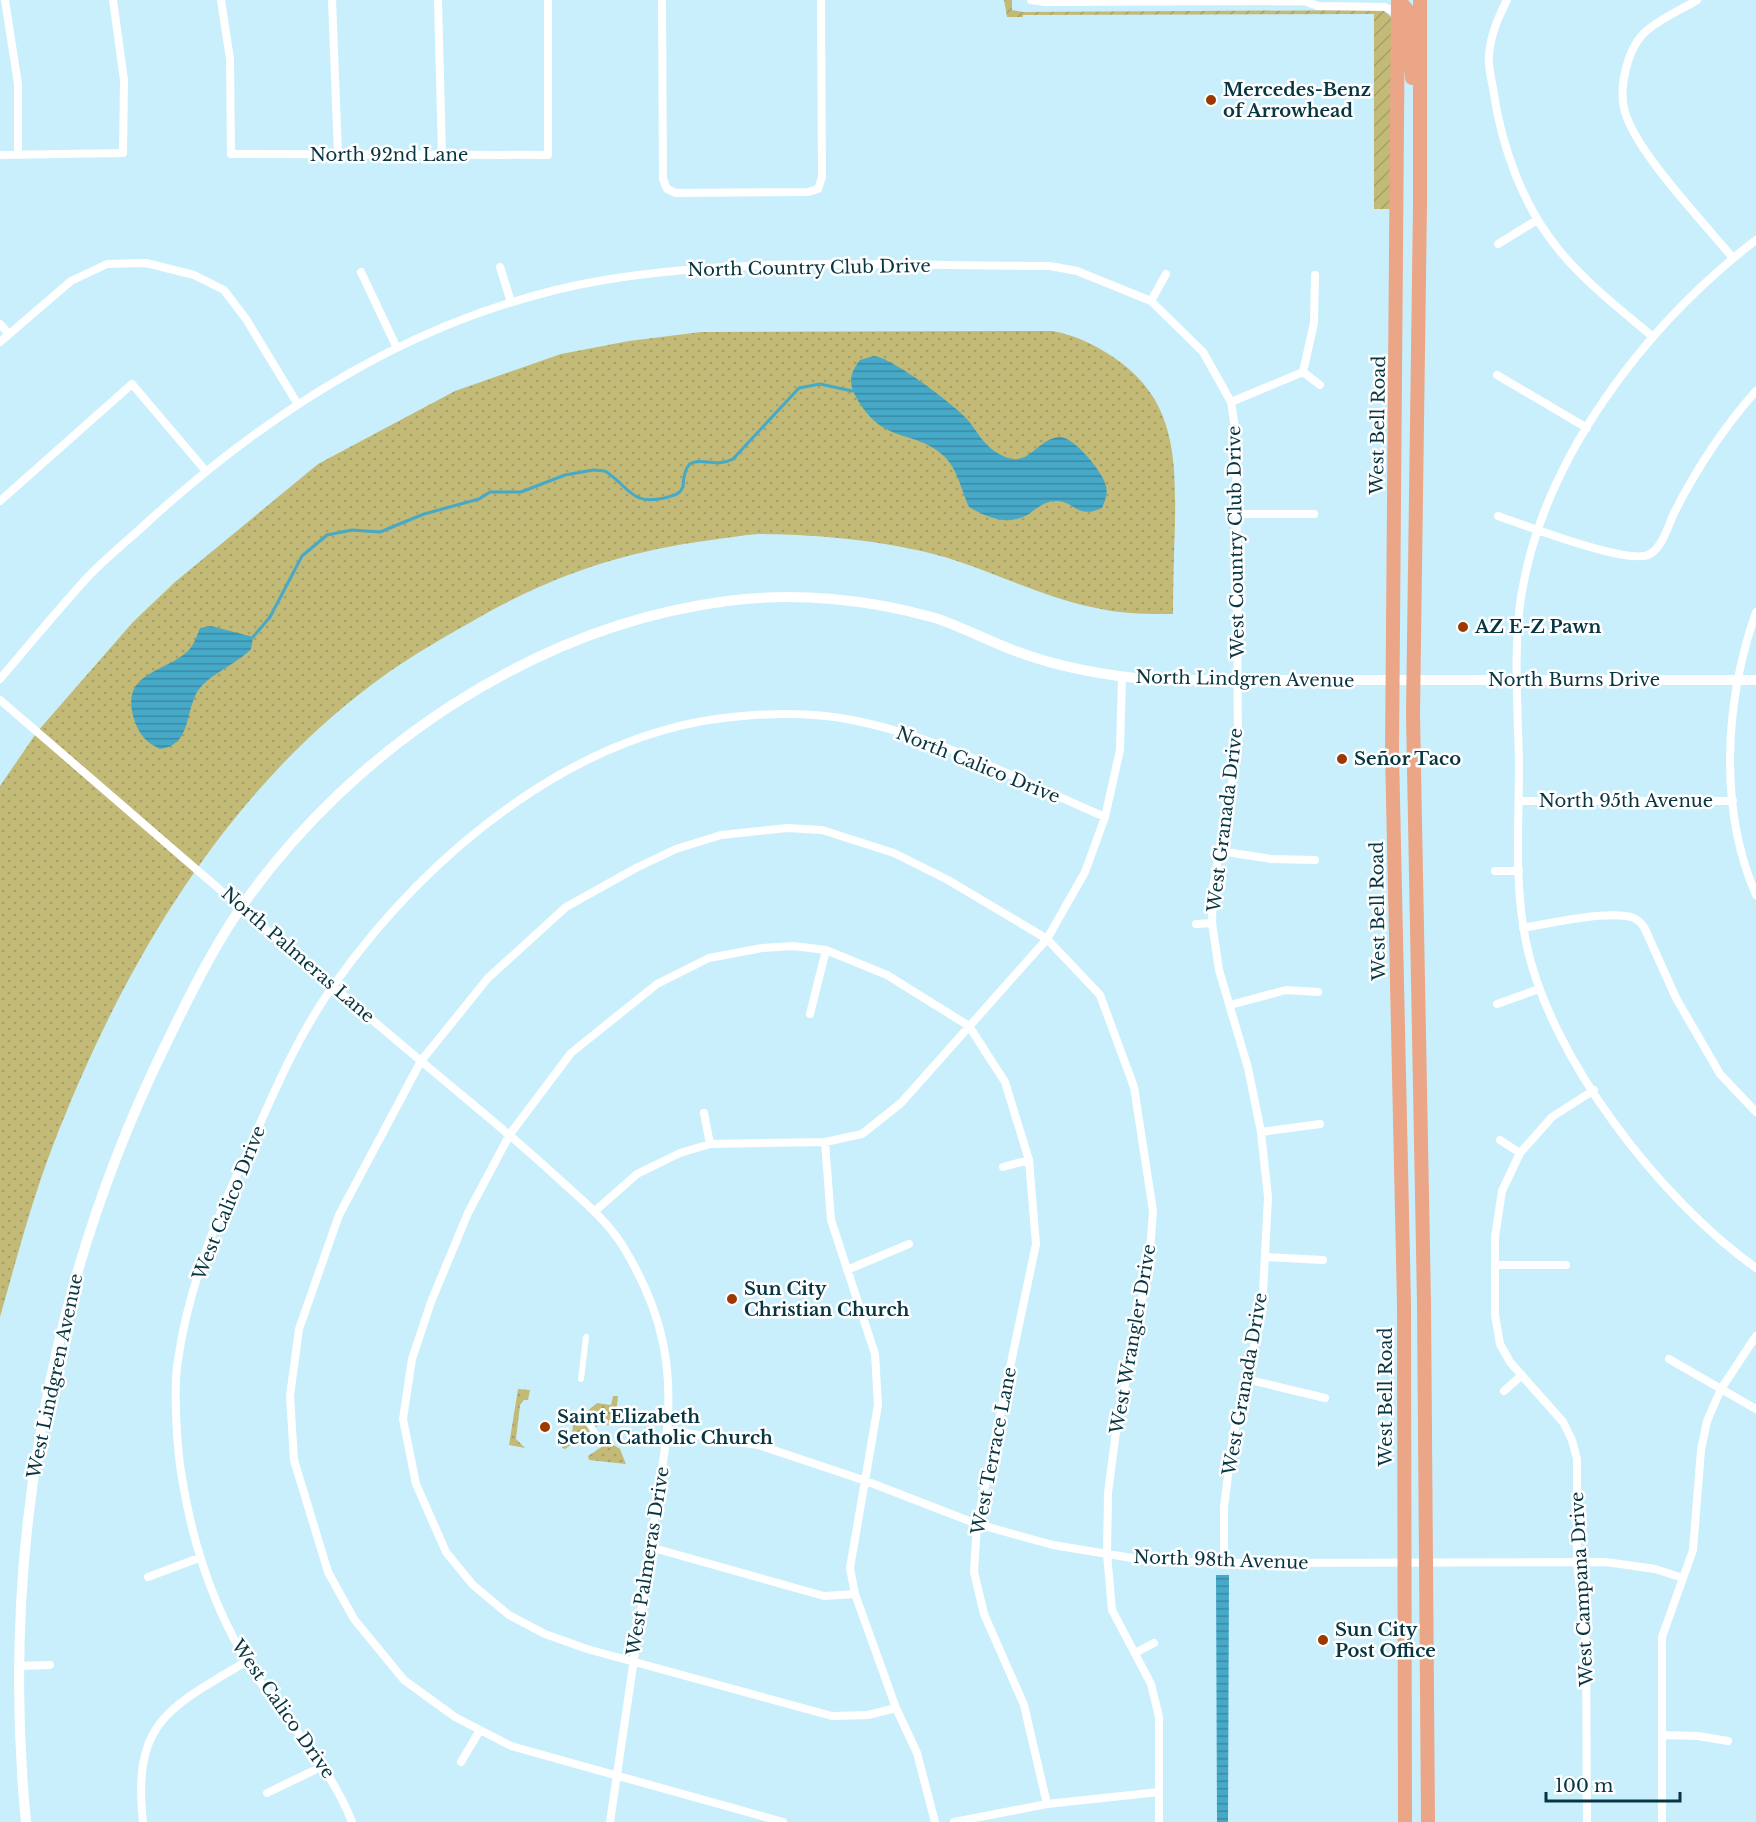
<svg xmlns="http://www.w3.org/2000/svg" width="1756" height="1822" font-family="'Libre Baskerville',serif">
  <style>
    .grass { fill: url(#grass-dots) }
    .garden { fill: url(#garden-furrows) }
    .water { fill: url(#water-rules) }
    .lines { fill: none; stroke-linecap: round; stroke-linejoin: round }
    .stream { stroke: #47a9c8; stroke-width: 3 }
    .pedestrian { stroke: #fff; stroke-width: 6 }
    .minor { stroke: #fff; stroke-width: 8 }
    .tertiary { stroke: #fff; stroke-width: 10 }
    .primary { stroke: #eba688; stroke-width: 14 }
    .poi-dot { fill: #9d3900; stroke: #fff; stroke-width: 2 }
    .labels { text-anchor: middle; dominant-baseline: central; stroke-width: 5; stroke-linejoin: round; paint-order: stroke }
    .poi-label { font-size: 18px; font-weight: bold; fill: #073643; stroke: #fff; text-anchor: start }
    .street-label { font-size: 18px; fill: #073643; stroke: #fff }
  </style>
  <defs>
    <pattern id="grass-dots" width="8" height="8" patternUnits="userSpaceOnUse" patternTransform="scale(1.5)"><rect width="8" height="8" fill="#c2ba76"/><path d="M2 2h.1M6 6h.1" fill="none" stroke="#a5a067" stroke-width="1.8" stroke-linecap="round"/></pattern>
    <pattern id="garden-furrows" width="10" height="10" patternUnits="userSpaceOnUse" patternTransform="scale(1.5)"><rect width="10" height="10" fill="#c2ba76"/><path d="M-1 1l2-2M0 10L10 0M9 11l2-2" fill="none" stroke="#a5a067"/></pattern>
    <pattern id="water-rules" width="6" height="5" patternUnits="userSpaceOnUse" patternTransform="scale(1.5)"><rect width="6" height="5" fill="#47a9c8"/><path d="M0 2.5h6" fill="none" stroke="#398aa4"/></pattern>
  </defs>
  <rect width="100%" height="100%" fill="#caeffc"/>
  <path class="grass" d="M1053,331C1077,336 1096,345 1116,359C1175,400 1176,457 1175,522C1174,553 1173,584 1173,614C1149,614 1125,614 1101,609C1051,600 1005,577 957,561C901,542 818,534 759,534C743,535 727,538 711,540C626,551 553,575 478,618C448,635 418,652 389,672C226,787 122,966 52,1148C31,1203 16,1261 0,1317V786L37,732L133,622L175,582L318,464L455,391L561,354L629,341L701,332Z
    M518,1389L530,1390L528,1400H524L520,1405L516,1439L525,1448L509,1445Z
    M613,1396H618L615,1424L605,1425L602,1422L596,1427L585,1413L597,1403L611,1405Z
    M577,1413L590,1431L565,1449L562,1448L564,1438L572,1437L573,1422L568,1419Z
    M609,1442L620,1449L626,1464L589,1460L588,1456Z"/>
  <path class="garden" d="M1004,0H1012V10L1023,12L1383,10L1391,17L1392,209H1374V14L1023,15V17H1007Z"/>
  <path class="water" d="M874,356C891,357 953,404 965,417C979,432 982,446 1003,456C1029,469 1037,438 1060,437C1074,437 1103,472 1106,486C1108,494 1105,501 1102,508C1076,520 1075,500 1055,501C1046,501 1037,508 1030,513C1010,527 988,518 969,507C961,490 958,470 945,457C913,427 884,447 856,397C848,383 850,373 860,360Z
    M211,626L253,637L251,649C236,665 206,675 196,694C185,716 190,745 160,749C145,742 139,734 134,719C120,673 161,674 187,652C193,647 197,636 200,628Z
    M1216,1575H1229L1228,1822H1217Z"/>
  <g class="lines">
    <path class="stream" d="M253,637L270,617L302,556L327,535L352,530L380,532L424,514L479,499L490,492H521L565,475L593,470L605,471C631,488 631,507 668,497C675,495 680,494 683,487C685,443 709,472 733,459L799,388L820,384L852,391"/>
    <path class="pedestrian" d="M581,1379L586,1337
      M580,1411L596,1434"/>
    <path class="minor" d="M5,0L18,84V155
      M221,0L230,59L231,154L548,155V0
      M332,0L338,154
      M438,0L442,155
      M662,0L663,179L667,189L676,193L808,192L818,189L822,177L821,0
      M1031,0L1045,2L1304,1L1318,6L1385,7L1393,11L1397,19
      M1507,0C1498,18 1490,36 1489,56C1488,66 1491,78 1493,88C1501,145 1522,205 1559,250C1586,283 1621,310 1653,337
      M1697,0C1681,10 1657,20 1643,34C1627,51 1618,89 1625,112C1636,152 1705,224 1733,258
      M0,155L123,153L124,80L113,0
      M1756,240C1647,324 1543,457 1521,597C1513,651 1518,709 1519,764C1519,823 1514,884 1526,942C1550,1059 1661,1200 1756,1268
      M1498,244L1537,220
      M500,267L511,302
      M361,272L396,346
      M1151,301L1166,274
      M0,324L9,334
      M0,342L71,281L107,264L146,263L194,275L224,290L246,319L297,403
      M1303,372L1320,385
      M1497,375L1587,428
      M1231,402L1303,372L1314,323L1315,275
      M0,501L132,384L205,470
      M1238,514H1314
      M1498,516C1524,525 1625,564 1648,555C1662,549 1668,526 1674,513C1696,470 1724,427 1756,391
      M1756,612C1725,701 1718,807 1756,895
      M0,679C28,646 56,612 85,580C105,558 130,539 151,519C280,402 429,310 604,280C750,256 902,266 1050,266L1077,271L1151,301L1203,352L1231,402L1236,435L1238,749L1213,887L1212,923L1219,970L1248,1068L1261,1132L1268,1197L1262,1312L1233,1436L1224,1507V1563
      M0,700C140,820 279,942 421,1061C467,1100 515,1138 560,1180C583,1201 608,1221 624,1248C664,1314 675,1371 665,1448L610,1822
      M1519,801H1733
      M1220,851L1272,859L1315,860
      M1495,871H1519
      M1196,924L1212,923
      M1523,928C1549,923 1606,911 1631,917C1638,919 1642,923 1645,929L1676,998L1720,1074L1756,1112
      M1497,1004L1539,989
      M1230,1005L1286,990L1318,992
      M810,1014L826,950
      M704,1113L710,1144
      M1261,1132L1320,1124
      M1500,1140L1520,1153
      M825,1142L831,1220L875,1354L878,1405L850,1568L855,1594L896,1708L917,1753L935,1822
      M1003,1167L1029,1160
      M595,1211L637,1174L680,1153L710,1144L825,1142L862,1134L901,1103L1047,939L1085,872L1105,817L1120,750L1122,677
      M1266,1257L1323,1260
      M1495,1265H1566
      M847,1270L909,1244
      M1669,1359L1756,1409
      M1246,1379L1325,1398
      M1504,1391L1522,1375
      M667,1430L758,1445L866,1481L977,1524L1053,1545L1150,1561L1224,1563L1606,1562L1655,1569L1683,1578
      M650,1547L824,1596L855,1594
      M148,1577L199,1558
      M1135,1653L1154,1643
      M18,1666L50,1665
      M896,1708L868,1715L832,1716L587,1649L545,1634L509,1615L473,1585L446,1552L416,1484L403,1419L412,1359L431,1302L468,1213L510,1134L571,1053L657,984L709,958L762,948L793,946L826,950L887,975L969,1026L1005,1082L1029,1160L1036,1244L977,1524L974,1572L984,1614L1024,1705L1047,1804
      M1662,1735L1698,1736L1728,1741
      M461,1762L480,1730
      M267,1793L323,1766
      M143,1822C132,1721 169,1708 247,1661
      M352,1822C332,1770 294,1731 263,1686C219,1624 194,1553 182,1478C177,1450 173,1387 178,1360C188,1289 216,1219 246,1155C272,1097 296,1038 333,986C427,854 576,728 743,716C778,713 817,713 852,720C940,737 1023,782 1105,817
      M783,1822L511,1746L455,1717L404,1680L354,1619L328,1572L294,1460L290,1396L299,1329L339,1215L421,1061L488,978L566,907L636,868L676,849L721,835L787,828L822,830L894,853L948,880L1047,939L1100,995L1134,1087L1153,1211L1149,1264L1117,1424L1108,1493L1107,1554L1112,1610L1151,1684L1159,1717V1822
      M954,1822L1047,1804L1159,1792
      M1587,1822L1586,1646L1577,1562V1459L1572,1440L1563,1422L1510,1362L1500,1344L1495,1315V1237L1502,1191L1520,1153L1552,1117L1594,1090
      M1662,1822V1637L1693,1550L1701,1450L1707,1421L1721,1389L1756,1336"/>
    <path class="tertiary" d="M26,1822C0,1557 48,1285 165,1046C188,999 212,949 242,906C353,748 535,626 727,601C795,592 869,599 935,618C963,627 990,642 1018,652C1062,668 1108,676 1155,680H1756"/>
    <path class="primary" d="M1398,0L1392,753L1404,1304L1405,1822
      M1399,0L1408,11L1412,78
      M1420,0V205L1413,714L1424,1303L1428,1822"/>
  </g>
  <g class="poi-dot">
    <circle cx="1211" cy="100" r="6"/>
    <circle cx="1463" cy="627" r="6"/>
    <circle cx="1342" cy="759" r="6"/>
    <circle cx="732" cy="1299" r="6"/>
    <circle cx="545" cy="1427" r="6"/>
    <circle cx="1323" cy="1640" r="6"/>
  </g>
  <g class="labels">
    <g class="poi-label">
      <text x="1223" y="90">Mercedes-Benz<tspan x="1223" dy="21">of Arrowhead</tspan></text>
      <text x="1475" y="627">AZ E-Z Pawn</text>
      <text x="1354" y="759">Señor Taco</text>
      <text x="744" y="1289">Sun City<tspan x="744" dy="21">Christian Church</tspan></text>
      <text x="557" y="1417">Saint Elizabeth<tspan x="557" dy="21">Seton Catholic Church</tspan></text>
      <text x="1335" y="1630">Sun City<tspan x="1335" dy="21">Post Office</tspan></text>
    </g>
    <g class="street-label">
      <text x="389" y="155">North 92nd Lane</text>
      <text transform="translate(809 268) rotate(-1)">North Country Club Drive</text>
      <text transform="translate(1378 425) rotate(-89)">West Bell Road</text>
      <text transform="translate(1236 542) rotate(-91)">West Country Club Drive</text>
      <text transform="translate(1245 679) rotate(1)">North Lindgren Avenue</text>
      <text x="1574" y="680">North Burns Drive</text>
      <text transform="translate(978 765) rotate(22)">North Calico Drive</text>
      <text x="1626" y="801">North 95th Avenue</text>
      <text transform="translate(1225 820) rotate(-83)">West Granada Drive</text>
      <text transform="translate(1378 911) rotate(-91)">West Bell Road</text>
      <text transform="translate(298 955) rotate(41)">North Palmeras Lane</text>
      <text transform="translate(229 1203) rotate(-68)">West Calico Drive</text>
      <text transform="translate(1133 1339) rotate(-80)">West Wrangler Drive</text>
      <text transform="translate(55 1376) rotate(-78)">West Lindgren Avenue</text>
      <text transform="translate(1245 1384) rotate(-80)">West Granada Drive</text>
      <text transform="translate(1386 1397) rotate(-90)">West Bell Road</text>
      <text transform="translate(994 1451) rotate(-79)">West Terrace Lane</text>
      <text transform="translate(1221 1560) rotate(2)">North 98th Avenue</text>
      <text transform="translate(648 1561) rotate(-81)">West Palmeras Drive</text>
      <text transform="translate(1582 1589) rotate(-93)">West Campana Drive</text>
      <text transform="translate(283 1709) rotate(55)">West Calico Drive</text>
    </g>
  </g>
  <path d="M1546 1792v9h134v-9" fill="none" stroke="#073643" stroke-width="3"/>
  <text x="1555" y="1792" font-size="18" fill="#073643" stroke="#ffffff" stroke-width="4.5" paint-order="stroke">100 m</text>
</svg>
